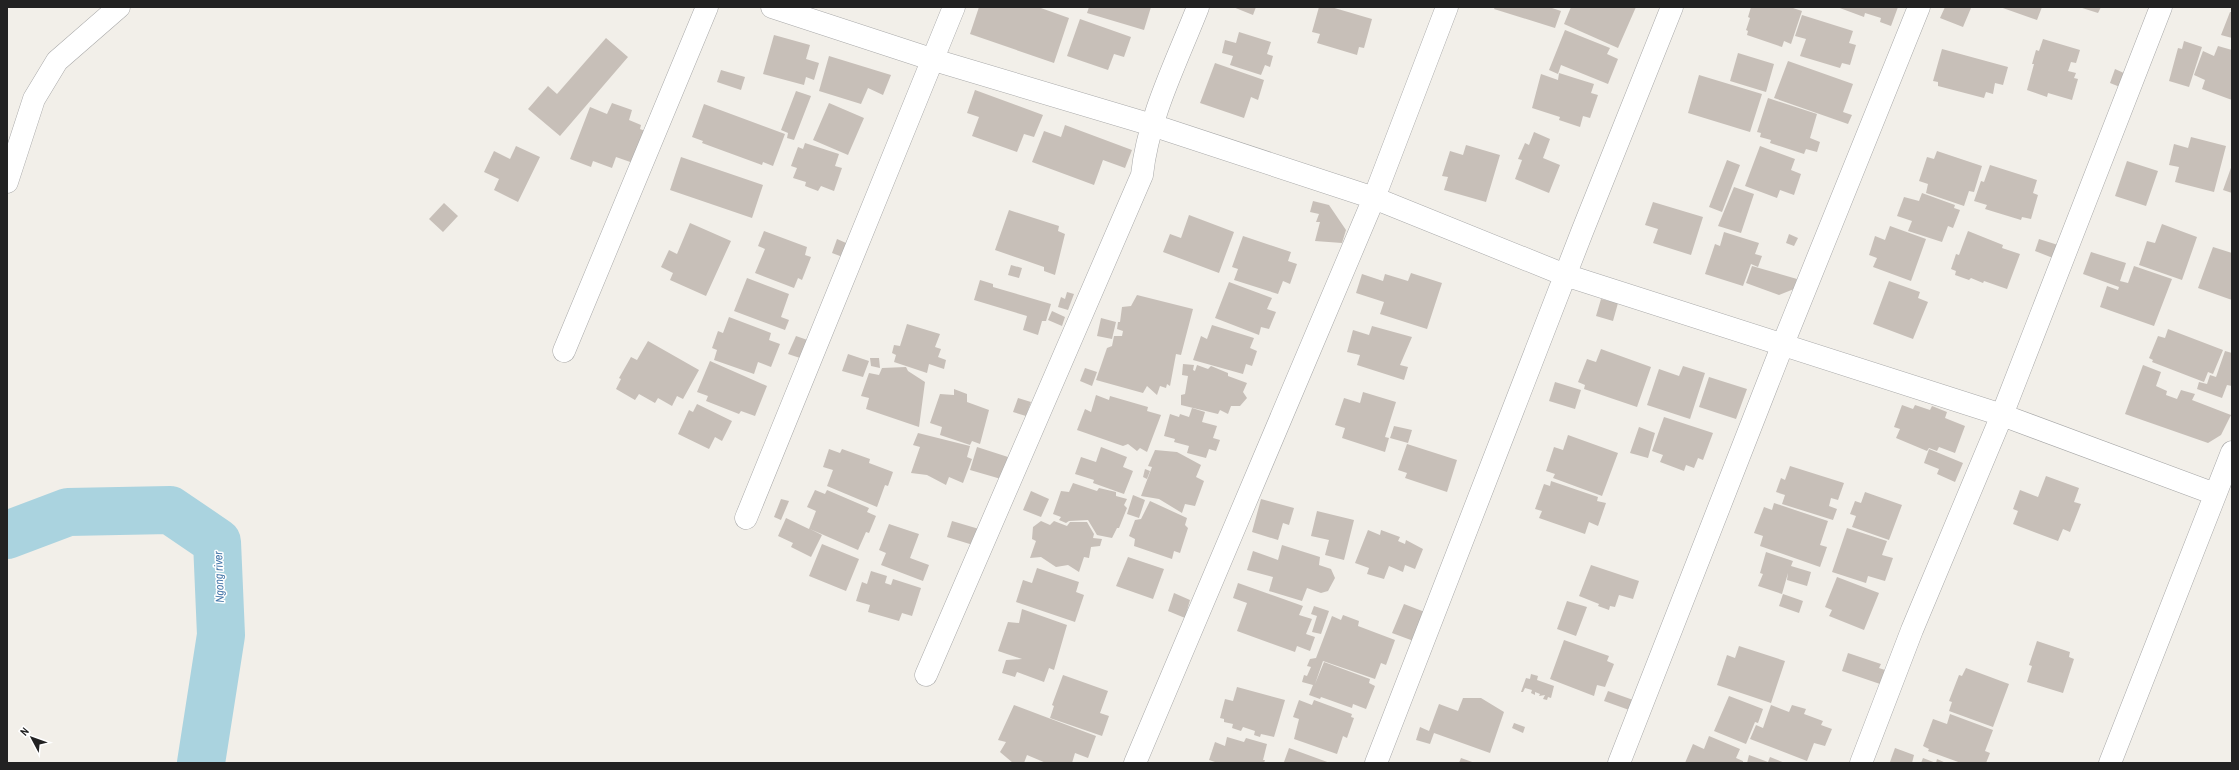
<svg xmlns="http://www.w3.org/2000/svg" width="2239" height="770" font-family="'Archivo Narrow',sans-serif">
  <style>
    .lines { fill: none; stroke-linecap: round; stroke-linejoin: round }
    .river { stroke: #aad3df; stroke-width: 48 }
    .building { fill: #c7bfb8 }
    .minor-casing { stroke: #a9a9a9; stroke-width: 23 }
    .minor { stroke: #fff; stroke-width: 22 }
    .labels { text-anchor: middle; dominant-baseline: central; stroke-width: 3; stroke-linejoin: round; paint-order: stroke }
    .water-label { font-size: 12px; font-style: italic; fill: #4a7aab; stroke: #fff }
  </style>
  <rect width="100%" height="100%" fill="#f2efe9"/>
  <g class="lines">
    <path class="river" d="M7,535L68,512L170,510L217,542L221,635L201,763"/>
  </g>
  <path class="building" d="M979,7H1038L1069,18L1054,63L970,34Z
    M1089,7H1151L1144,30L1087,13Z
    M1233,7H1256L1253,15Z
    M1319,7H1331L1372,19L1364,48L1359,47L1357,55L1317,43L1320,34L1312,32Z
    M1495,7H1549L1561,11L1555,28L1494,9Z
    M1571,7H1636L1618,48L1564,24Z
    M1751,7H1790L1802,11L1791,44L1784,41L1782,47L1747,35L1748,31L1746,30L1750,18L1748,17Z
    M1837,7H1898L1891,26L1880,22L1881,18L1865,13L1864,17Z
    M1945,7L1971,8L1963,27L1940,18Z
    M2000,7H2042L2037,20Z
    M2079,7H2101L2098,13Z
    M2230,12H2232V38L2221,35Z
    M1802,15L1853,31L1849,43L1856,45L1850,65L1842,63L1840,68L1800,56L1806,39L1795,36Z
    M1080,19L1131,37L1124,57L1114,54L1108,70L1067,56Z
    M1565,30L1610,48L1607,54L1618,59L1608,84L1561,65L1558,74L1549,70Z
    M1239,32L1271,42L1267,54L1273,56L1270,67L1265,65L1261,75L1230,65L1233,56L1222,53L1225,40L1236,43Z
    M774,35L810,45L806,59L819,63L814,80L806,77L804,85L763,74Z
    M606,38L628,57L560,136L528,109L548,86L557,94Z
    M2043,39L2080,50L2076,63L2071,62L2068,71L2076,73L2074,78L2078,79L2072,100L2048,93L2047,97L2027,90L2034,64H2032L2036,50L2039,51Z
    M2184,41L2202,47L2189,87L2169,81L2178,48L2182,49Z
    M2218,46L2232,50V100L2202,89L2205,80L2194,75L2203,51L2214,56Z
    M1942,49L2008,67L2003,85L1995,83L1993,94L1986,92L1984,98L1938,86V82L1933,81Z
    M1738,53L1774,64L1766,92L1730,81Z
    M829,56L891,75L883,95L868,88L861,104L819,91Z
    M1788,61L1853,84L1843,112L1852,115L1848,124L1774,98Z
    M1215,63L1264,80L1258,100L1251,97L1244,118L1200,103Z
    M2115,69L2126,74L2120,87L2110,83Z
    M721,70L745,77L741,90L717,82Z
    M1559,73L1594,84L1591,93L1598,95L1590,118L1583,116L1580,127L1559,120L1560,117L1532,108L1541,74L1558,80Z
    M1699,75L1762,94L1750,132L1688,113Z
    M975,90L1043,115L1034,137L1024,134L1017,152L972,136L979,117L967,113Z
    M796,91L811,96L794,140L787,138L788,133L781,130Z
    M1768,98L1817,114L1810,138L1820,142L1817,152L1806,149L1804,154L1770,143L1771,140L1760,137L1761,133L1757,132Z
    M612,103L632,110L629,120L641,125L640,129L648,132L636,164L616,157L612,168L593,161L591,167L570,159L590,107L607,114Z
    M829,103L864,118L848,155L813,140Z
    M704,104L785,134L773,166L763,162L762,165L702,143L703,141L692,137Z
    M1065,125L1132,150L1125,168L1103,160L1094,185L1032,162L1044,131L1061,137Z
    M1534,132L1550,139L1543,158L1560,165L1549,193L1515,179L1522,160L1518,159L1525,143L1529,145Z
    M2191,137L2226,146L2214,192L2175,182L2179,167L2169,165L2174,144L2188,148Z
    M805,143L839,154L835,166L842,168L834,191L821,186L818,191L805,186L806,182L793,178L797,168L791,166L798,147L803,149Z
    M1466,145L1500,155L1486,202L1444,190L1448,177L1442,176L1450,151L1463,155Z
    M516,146L540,157L518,202L494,190L499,179L484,172L494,151L510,159Z
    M1760,146L1795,159L1791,170L1801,174L1794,195L1780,190L1777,198L1745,186Z
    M1937,151L1982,166L1974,192L1969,191L1964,206L1926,193L1928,184L1919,181L1927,157L1934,159Z
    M681,157L763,185L752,218L670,190Z
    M1727,160L1740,165L1722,212L1709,207Z
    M2127,161L2158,171L2146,206L2115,196Z
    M1990,165L2037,180L2033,193L2038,195L2031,219L2022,217L2021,220L1985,209L1987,205L1974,201L1981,181L1984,182Z
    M2232,165V193L2223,190Z
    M1734,187L1754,194L1741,233L1718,226Z
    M1922,193L1955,205L1954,208L1960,210L1953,228L1948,226L1942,242L1908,231L1912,221L1897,216L1904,197L1919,201Z
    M1313,201L1329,205L1346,230L1342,243L1315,241L1320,222H1316L1319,214L1310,212Z
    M1653,202L1703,217L1691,255L1653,243L1658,229L1645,225Z
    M444,203L458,216L443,232L429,219Z
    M1009,210L1059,226L1058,231L1065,234L1055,275L1044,271V267L995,250Z
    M1189,215L1234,232L1219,273L1163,252L1170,234L1181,238Z
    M690,223L731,241L706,296L670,280L673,273L661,267L669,250L677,254Z
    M2162,224L2197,237L2182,280L2139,265L2147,241L2155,243Z
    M1890,226L1926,239L1911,281L1873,267L1877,258L1869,255L1875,236L1885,240Z
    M764,231L807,247L805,255L811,257L802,280L798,278L794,288L755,273L765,249L758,246Z
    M1968,231L2003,245L2002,248L2020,254L2007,289L1984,281L1983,283L1971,278L1969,280L1955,275L1956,271L1951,269L1956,254L1959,255Z
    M1724,232L1759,243L1755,254L1762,256L1758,267L1751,264L1743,286L1705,274L1715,244L1720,246Z
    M1789,234L1798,238L1794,246L1786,243Z
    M1243,236L1291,252L1288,261L1297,264L1290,284L1283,281L1278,294L1234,280L1238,269L1232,267Z
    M837,239L853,246L848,259L832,253Z
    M2039,239L2058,245L2053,258L2035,251Z
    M2213,247L2232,253V300L2198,288Z
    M2091,252L2126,263L2120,281L2128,283L2134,266L2172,279L2154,326L2100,307L2107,286L2118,290L2119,287L2083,274Z
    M1011,265L1022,268L1019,278L1008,275Z
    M1752,266L1797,279L1794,289L1779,295L1746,283Z
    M1411,273L1442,283L1427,329L1380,314L1384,302L1356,293L1362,274L1383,281L1385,274L1408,281Z
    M747,278L789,294L781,317L789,320L785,330L734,311Z
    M980,280L993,284V287L1051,304L1046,321H1042L1038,335L1023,330L1027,316L974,300Z
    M1889,281L1920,292L1918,298L1928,302L1913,339L1873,324Z
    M1229,282L1272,298L1267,309L1276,312L1269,329L1261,327L1259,335L1215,318Z
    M1067,292L1074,294L1068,310L1058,307L1061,297L1065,299Z
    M1137,295L1193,309L1181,355L1176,354L1170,386L1167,384L1166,388L1160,386L1157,395L1147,386L1143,393L1096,380L1107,348L1112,346L1114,336H1122L1123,331L1117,329L1118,322H1120L1122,307L1131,306Z
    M1601,299L1618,303L1613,321L1596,316Z
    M1052,311L1065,317L1062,326L1048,320Z
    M729,317L771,333L769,340L780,344L771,367L758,362L754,374L714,360L717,350L712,348L718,331L723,333Z
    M1101,318L1116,322L1112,339L1097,336Z
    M907,324L940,334L935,347L941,349L938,357L946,360L944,369L929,364L927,373L894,362L896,355L892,353L894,345L900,346Z
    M1212,325L1254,338L1250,348L1257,351L1252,366L1246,364L1243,374L1193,360L1201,336L1207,339Z
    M1372,326L1412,337L1400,365L1408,367L1404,380L1357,365L1360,355L1347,352L1353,330L1369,335Z
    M2168,329L2223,350L2213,374L2208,372L2204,382L2152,362L2153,360L2149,358L2158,336L2165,338Z
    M796,336L816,343L809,361L788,354Z
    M648,341L699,370L683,399L677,396L672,406L658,398L655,403L639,394L635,400L616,389L621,379L619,378L631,357L637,360Z
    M1601,349L1651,367L1637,407L1584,389L1585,385L1578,382L1587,359L1596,362Z
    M2225,351L2232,353V386L2227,385L2222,398L2197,389L2199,382L2207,384L2210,375L2216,377Z
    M848,354L869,361L863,377L842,371Z
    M870,358H879L880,368L871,366Z
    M710,361L767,386L755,416L741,411L739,414L706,401L708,396L697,392Z
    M1183,364L1194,365L1193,370L1195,371L1197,365L1208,369L1211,366L1228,373V376L1247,383L1243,392L1247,398L1240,406H1231L1228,414L1220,410L1218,414L1181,405V395L1185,394L1188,376L1182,375Z
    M2143,365L2161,372L2156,386L2167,391L2166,395L2177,399L2181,390L2195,394L2192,400L2231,415L2221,435L2208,443L2125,414Z
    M1683,366L1705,373L1690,419L1647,405L1659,369L1679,376Z
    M906,367L908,371L925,382L919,427L866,409L869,398L861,396L869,373L879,375L882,368Z
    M1085,368L1097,372L1092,386L1080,381Z
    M1709,377L1747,389L1736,419L1699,407Z
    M1555,382L1581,390L1575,409L1549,401Z
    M954,389L967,394V402L989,410L980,444L972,441L970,445L940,435L942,427L930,423L940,394L954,395Z
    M1363,392L1396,402L1385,437L1389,438L1385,452L1342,438L1345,428L1335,425L1344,398L1360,403Z
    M1096,395L1109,400L1110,396L1148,407L1147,411L1161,415L1147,452L1140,448L1137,451L1128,444L1123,446L1077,430L1085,409L1091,412Z
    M1018,398L1031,402L1026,416L1013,412Z
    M697,404L732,421L722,441L715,437L709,449L678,434L689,410L693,412Z
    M1902,405L1913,409L1915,405L1930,410L1932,406L1947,412L1945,418L1965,426L1955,453L1939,447L1937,451L1929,448L1927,451L1896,438L1900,429L1894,427Z
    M1192,408L1205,412L1202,422L1217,426L1213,438L1220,440L1216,451L1209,449L1206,458L1187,453L1189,446L1174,442L1175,439L1164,436L1170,414L1179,417L1180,414L1189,417Z
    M1664,417L1713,433L1703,460L1698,458L1694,468L1686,465L1684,471L1660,462L1663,455L1652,451Z
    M1394,426L1412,430L1408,443L1390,438Z
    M1639,427L1655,433L1648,458L1630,453Z
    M918,433L970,446L967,457L972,459L963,483L949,477L946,485L927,475L911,473L920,447L913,445Z
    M1568,435L1618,453L1602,496L1553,478L1555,474L1546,471L1554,447L1563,450Z
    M1407,444L1457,460L1447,492L1405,478L1407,473L1398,470Z
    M977,447L1008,457L1001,479L970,470Z
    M1101,447L1127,457L1123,467L1133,471L1124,494L1093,483L1094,480L1075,474L1081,457L1096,462Z
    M829,449L840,453L842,449L870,459L869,463L893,472L888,486L885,485L877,507L827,486L833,470L823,467Z
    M1929,449L1963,463L1955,482L1937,474L1939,469L1924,463Z
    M1155,450L1177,452L1201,465L1196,477L1204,481L1195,506L1185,504L1182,513L1159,499L1141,496L1152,467L1148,466Z
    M1790,466L1844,483L1838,500L1831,498L1829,506L1837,509L1833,520L1782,504L1785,495L1776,492L1781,478L1785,480Z
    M1145,469L1150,471L1147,479L1143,477Z
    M2046,476L2079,488L2074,502L2081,504L2070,532L2063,529L2058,541L2013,524L2018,511L2013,509L2020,490L2038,497Z
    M1551,481L1598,497L1597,501L1606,503L1598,526L1589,522L1585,534L1539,518L1542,511L1535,509L1544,484L1550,486Z
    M1073,483L1097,491L1099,488L1116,492V496L1127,499L1124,505L1127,508L1119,528H1117L1112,538L1097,535L1088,520L1069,521L1066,523L1059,520L1061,517L1053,514L1061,491L1069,492Z
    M815,490L825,494L827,490L869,508L867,512L876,516L869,533L866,532L858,550L810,529L822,535L811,557L791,547L793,543L778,536L786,518L809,529L816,511L807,507Z
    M1031,491L1049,499L1041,517L1023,510Z
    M1865,492L1902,505L1889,540L1852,527L1856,516L1850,514L1855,501L1861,503Z
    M1133,495L1145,500L1139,518L1127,514Z
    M781,499L789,501L781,520L774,517Z
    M1261,499L1294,508L1289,525L1283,523L1278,540L1252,532Z
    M1150,501L1187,518L1185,525L1188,528L1180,553L1174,551L1172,559L1134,546L1135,539L1129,536L1135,520L1141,519Z
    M1774,503L1828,521L1820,545L1827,547L1820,567L1760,546L1763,536L1754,533L1764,507L1772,510Z
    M1317,511L1354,520L1344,560L1325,555L1329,540L1311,536Z
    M952,521L979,529L973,545L947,537Z
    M1041,521L1050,525L1054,521L1067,526L1070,522H1087L1094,534L1093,538L1102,539L1100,546L1091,547L1089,558L1084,557L1079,572L1068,565L1056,567L1041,557L1030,558L1036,541L1032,539L1033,527Z
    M889,524L919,534L910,558L929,565L923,581L881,565L886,553L879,550Z
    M1847,528L1887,541L1882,555L1893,558L1885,581L1868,576L1866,583L1832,572Z
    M1368,530L1380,535L1381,530L1400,537L1398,541L1405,544L1406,540L1423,549L1415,569L1405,565L1403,572L1389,566L1384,579L1367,574L1369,568L1355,563Z
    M822,544L859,559L846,591L809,576Z
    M1282,545L1320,557L1319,565L1331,569L1335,578L1328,591L1321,593L1307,588L1302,601L1269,591L1273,577L1247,570L1253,551L1278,560Z
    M1766,552L1793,561L1791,566L1811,572L1807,586L1787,580L1788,573L1782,594L1758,586L1763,574L1760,573Z
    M1128,557L1164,569L1153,599L1116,586Z
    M1591,565L1639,581L1633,599L1619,595L1615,607L1610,606L1609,610L1598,606L1599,604L1579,596Z
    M1037,568L1079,582L1076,592L1084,595L1075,622L1016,602L1023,580L1032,583Z
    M871,571L887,576L885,583L891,585L893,579L921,588L912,616L902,613L899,621L868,612L870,605L856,601L862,582L867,584Z
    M1837,577L1879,593L1864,630L1829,616L1832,610L1825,607Z
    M1238,583L1303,606L1299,615L1312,619L1306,634L1315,637L1310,651L1297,646L1295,652L1237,631L1247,603L1233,598Z
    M1174,593L1190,600L1185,618L1168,611Z
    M1783,594L1803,601L1799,613L1779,606Z
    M1567,601L1587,607L1576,636L1557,629Z
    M1404,604L1430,614L1419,643L1392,633Z
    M1314,606L1329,611L1321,634L1312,632L1317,616L1311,614Z
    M1022,609L1067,625L1054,670L1049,668L1044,682L1017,672L1015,677L1002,673L1006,660L1022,659L998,651L1008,622L1019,623Z
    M1343,615L1359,621L1358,626L1395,640L1386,665L1381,663L1375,679L1323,661L1315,684L1324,662L1370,679L1369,683L1375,686L1366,709L1353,704L1352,708L1321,697L1320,699L1309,695L1313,685L1302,682L1304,675L1307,676L1311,667L1307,666L1310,659L1316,658L1332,616L1341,620Z
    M1564,640L1609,656L1607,661L1614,664L1605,687L1597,685L1594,696L1550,679Z
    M2037,641L2070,652L2069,657L2074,659L2063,693L2027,682L2032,666L2029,665Z
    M1739,646L1785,661L1771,703L1717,685L1727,655L1735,658Z
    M1848,653L1881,664L1879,668L1885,670L1880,684L1842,671Z
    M1966,668L2009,684L1993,727L1949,711L1952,702L1949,701L1959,675L1962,676Z
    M1531,674L1538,676L1537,680L1554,686L1551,698L1548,697L1547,700L1543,699L1545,695L1539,696L1540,694L1535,692V695L1531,693L1532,690L1525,688L1523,692H1521L1526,678L1530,679Z
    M1063,675L1108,691L1100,713L1109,716L1102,736L1050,718L1054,706L1052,705Z
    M1237,687L1285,700L1274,737L1261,734L1260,737L1254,735L1255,731L1243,727L1241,731L1232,728L1233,724L1224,722V719L1220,718L1225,699L1233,701Z
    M1608,691L1636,701L1632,711L1604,701Z
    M1729,696L1763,709L1758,723L1755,722L1746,744L1714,731Z
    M1463,698H1481L1504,712L1490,753L1434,733L1430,744L1416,740L1420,727L1429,731L1439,704L1458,711Z
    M1299,700L1312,705L1314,700L1352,714L1351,717L1354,718L1347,738L1343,736L1337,754L1294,739L1299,719L1293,717Z
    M1014,705L1096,736L1088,758L1075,753L1072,763H1046L1027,755L1024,763H1013L1000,752L1006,742L998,740Z
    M1771,705L1789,712L1792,705L1806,709L1804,714L1823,721L1821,725L1832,729L1825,746L1814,743L1807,761L1750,739L1756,725L1763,728Z
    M1950,714L1993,730L1985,751L1990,753L1986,763H1961L1928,751L1929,749L1923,746L1933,719L1947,724Z
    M1514,723L1525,727L1523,733L1512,728Z
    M1709,736L1740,749L1736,758L1743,761V763H1685L1693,744L1704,749Z
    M1227,737L1244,742L1246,738L1267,744L1263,760H1265L1264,763H1218L1209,760L1215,742L1225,746Z
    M1289,748L1330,763H1286L1284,762Z
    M1895,748L1914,755L1912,763L1890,762Z
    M1749,755L1768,762L1770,757L1785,763H1747Z
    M1461,758L1475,763H1459Z
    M1923,758L1936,763L1937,759L1946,763H1921Z"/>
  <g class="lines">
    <g class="minor-casing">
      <path id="minor" d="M772,7L934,60L1152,125L1374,198L1565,275L2002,415L2215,494
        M7,182L34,99L57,61L119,7
        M564,351L707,7
        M746,518L954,7
        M926,675L1142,175C1148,117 1177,61 1198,7
        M1135,763L1374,198L1447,7
        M1376,763L1582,232L1672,7
        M1619,763L1783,344L1919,7
        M1861,763L1912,630L2002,415L2161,7
        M2110,763L2232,452"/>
    </g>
    <use href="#minor" class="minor"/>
  </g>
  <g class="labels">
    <g class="water-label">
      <text transform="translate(219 577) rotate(-92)">Ngong river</text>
    </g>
  </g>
  <rect width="2239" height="770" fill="none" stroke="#222222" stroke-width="16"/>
  <g transform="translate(32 738) rotate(311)" stroke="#ffffff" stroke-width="3" paint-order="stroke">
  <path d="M0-3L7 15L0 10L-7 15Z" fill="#222222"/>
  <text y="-6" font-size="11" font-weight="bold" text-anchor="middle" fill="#222222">N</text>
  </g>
</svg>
